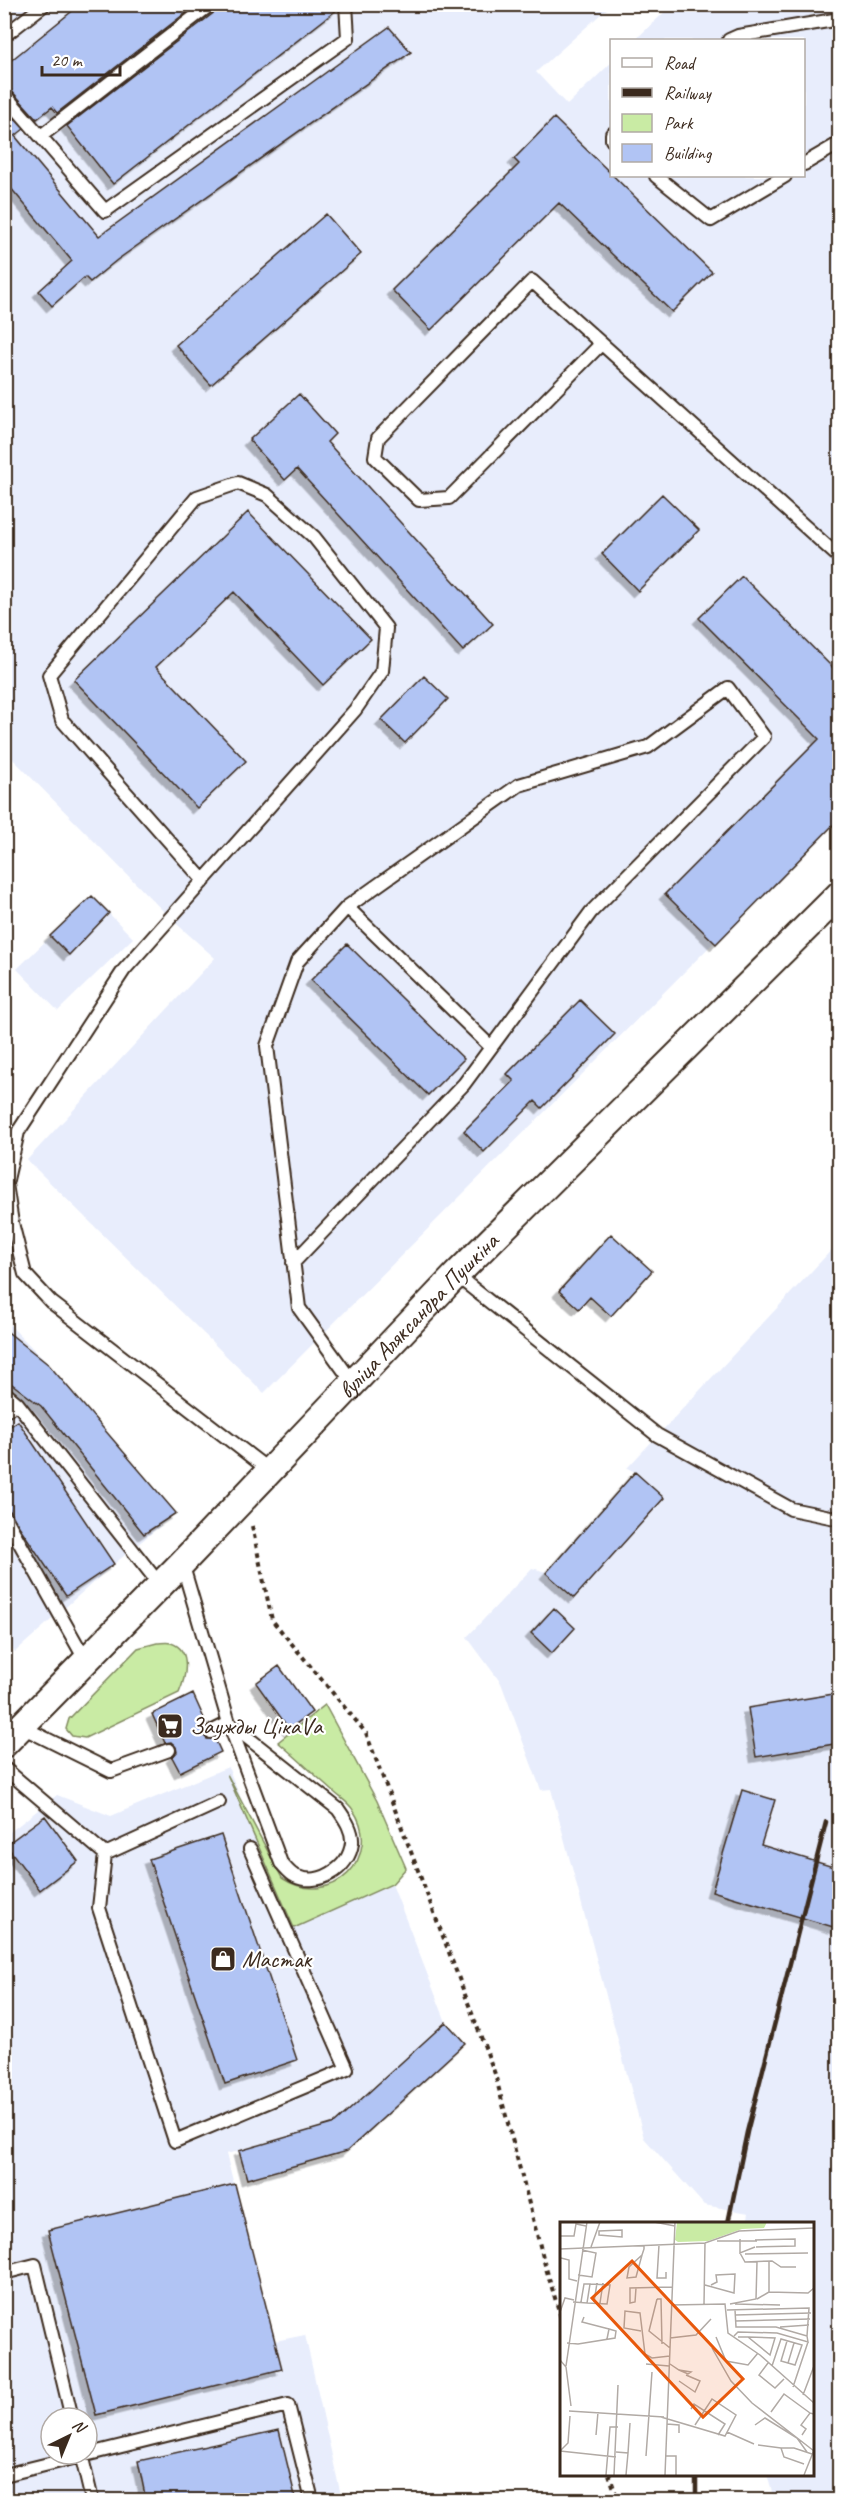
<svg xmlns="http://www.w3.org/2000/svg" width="844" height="2505" font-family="Caveat,sans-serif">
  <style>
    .built { fill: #e8edfc; fill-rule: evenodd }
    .green { fill: #c9eba4; stroke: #828a61; stroke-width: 1.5 }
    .building { fill: #b1c4f4; stroke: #3b2a1e; stroke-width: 1.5; filter: url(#shadow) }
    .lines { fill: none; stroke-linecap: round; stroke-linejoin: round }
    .service-casing { stroke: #3b2a1e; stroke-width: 16 }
    .minor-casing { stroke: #3b2a1e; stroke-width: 30 }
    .path { stroke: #3b2a1e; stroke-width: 4; stroke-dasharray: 4.5 4.5; stroke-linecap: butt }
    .service { stroke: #fff; stroke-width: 12 }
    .minor { stroke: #fff; stroke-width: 26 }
    .rail { stroke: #3b2a1e; stroke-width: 4.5 }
    .labels { text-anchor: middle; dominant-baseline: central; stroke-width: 4.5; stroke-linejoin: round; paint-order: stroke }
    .street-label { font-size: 24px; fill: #3b2a1e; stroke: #fff }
    .poi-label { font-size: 24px; fill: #3b2a1e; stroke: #fff; text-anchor: start }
    .inset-road { fill: none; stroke: #b1aaa5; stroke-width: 1.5 }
    .view { fill: #e8590c; fill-opacity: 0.15; stroke: #e8590c; stroke-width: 3 }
    .inset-edge { fill: none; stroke: #3b2a1e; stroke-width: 3 }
  </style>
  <defs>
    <filter id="shadow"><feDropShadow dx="-5.5" dy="5.5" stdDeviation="0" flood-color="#0004"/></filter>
  </defs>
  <rect width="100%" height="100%" fill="#fff"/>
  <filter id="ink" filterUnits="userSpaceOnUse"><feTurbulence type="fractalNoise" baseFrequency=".0167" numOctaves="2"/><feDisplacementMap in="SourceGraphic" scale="12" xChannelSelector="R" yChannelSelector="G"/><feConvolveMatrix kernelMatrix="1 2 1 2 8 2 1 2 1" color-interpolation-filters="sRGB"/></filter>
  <g filter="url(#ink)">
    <path class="built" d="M4,5H611L536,72L567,105L611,63L612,176H804V40H635L672,5H839V817L264,1393L27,1160L215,958L170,918L5,751Z
      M92,896L133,938L58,1011L17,969Z
      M839,1242V2500H774L767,2474H812V2223H747L749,2213L704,2205L644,2138L551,1789L541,1790L501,1683L467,1637L532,1568L546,1572L635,1472L627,1468Z
      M4,1319L49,1365L176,1513L114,1564L15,1652L4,1635Z
      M228,1767L294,1928L392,1884L446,2022L465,2043L347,2151L247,2179L239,2151L226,2154L275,2341L305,2335L342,2500H5V1836L57,1795L111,1816ZM51,2418H87V2454H51Z"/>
    <path class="green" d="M157,1643C161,1643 167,1642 171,1643C193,1650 185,1679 179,1693L85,1738L72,1736L66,1729L69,1719L138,1648Z
      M325,1705L377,1801L406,1868L392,1884L294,1928L227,1774L282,1878C332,1911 384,1856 353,1810C349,1803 339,1797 333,1791C315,1775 297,1758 278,1742Z"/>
    <path class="building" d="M81,4H197L57,113L52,107L37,119L10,89L4,86V66Z
      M219,4H338V9L113,184L67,126L216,11Z
      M389,27L411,52L117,260L90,282L85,277L52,306L39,291L72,261L4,180V107L24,129L15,136L99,236Z
      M554,118L712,272L672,312L559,203L431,330L392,290L519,164L514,159Z
      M326,214L361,254L211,385L176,345Z
      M299,394L335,434L327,442L493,624L463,651L297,469L285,480L249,440Z
      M662,494L699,530L638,591L602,554Z
      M248,512L371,639L323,685L234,592L156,667L246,761L197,808L74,680Z
      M742,576L840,675V818L716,944L665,894L819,739L699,618Z
      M424,676L448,699L405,743L381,720Z
      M92,896L109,913L69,955L50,936Z
      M347,944L464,1059L428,1095L311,980Z
      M580,1000L615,1034L542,1108L535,1101L484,1152L464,1131L514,1081L507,1074Z
      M611,1234L652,1271L611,1316L590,1297L579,1309L559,1291Z
      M4,1329L49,1365L176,1513L144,1534L41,1406L4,1378Z
      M18,1421L114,1564L66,1596L4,1504V1430Z
      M635,1472L664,1498L574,1598L546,1573Z
      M554,1608L575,1628L552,1653L531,1633Z
      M279,1666L312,1712L289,1729L256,1683Z
      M840,1693V1743L756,1757L748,1708Z
      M193,1694L207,1725L204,1728L203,1735L207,1739H215L221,1752L180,1772L172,1757L177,1752L176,1747L171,1742L165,1743L152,1714Z
      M742,1790L775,1800L761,1845L840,1869V1929L712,1891Z
      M45,1816L78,1861L40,1890L6,1845Z
      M221,1835L297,2060L225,2084L149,1859Z
      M446,2022L465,2043L347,2151L247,2179L239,2151L335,2123Z
      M235,2184L282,2369L96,2415L48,2230Z
      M279,2430L296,2500H146L138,2461Z"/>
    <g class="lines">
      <g class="service-casing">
        <path id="service" d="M4,36L45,4
          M729,40L738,36L840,19
          M4,94L105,211L348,38L346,4
          M612,134V140
          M41,136L211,4
          M804,164L840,143
          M656,176L711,220L785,176
          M601,344L449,498L419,500L375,457L378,438L532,281L840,558
          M204,881L62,720L49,675L197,497L238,483L267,495L314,537L386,628L382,671L355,710L124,970L18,1132L6,1184L12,1223L25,1274L51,1302L270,1471
          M347,907L491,1047
          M293,1263L464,1084L591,912L764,737L728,688L648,747L519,785L347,907L297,962L267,1046L299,1308L353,1383
          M456,1275L657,1435L791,1509L840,1519
          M4,1392L17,1403L160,1585
          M4,1412L17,1403
          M4,1515L86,1661
          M182,1563L229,1723L281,1863C285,1867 290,1874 295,1876C318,1887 349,1869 352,1843C353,1830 345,1819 338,1809L229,1723
          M22,1727L111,1771L169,1750
          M211,1732L229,1723
          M4,1768L105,1854L219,1802
          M105,1854L99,1908L175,2141L347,2069L250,1849
          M4,2273L35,2265L72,2418
          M81,2454L92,2500
          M4,2475L288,2405L312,2500"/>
      </g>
      <g class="minor-casing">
        <g id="minor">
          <path id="s1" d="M4,1744L182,1563L456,1275L840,894"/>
        </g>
      </g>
      <path class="path" d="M252,1526L272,1620L366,1733L495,2074L545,2265L562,2321
        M609,2474L618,2500"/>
      <use href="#service" class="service"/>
      <use href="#minor" class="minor"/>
      <path class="rail" d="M728,2223L747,2132L826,1822
        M696,2474V2500"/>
    </g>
  </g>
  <defs>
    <g id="supermarket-square" transform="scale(1.35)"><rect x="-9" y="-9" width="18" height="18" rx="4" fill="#3b2a1e" stroke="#fff"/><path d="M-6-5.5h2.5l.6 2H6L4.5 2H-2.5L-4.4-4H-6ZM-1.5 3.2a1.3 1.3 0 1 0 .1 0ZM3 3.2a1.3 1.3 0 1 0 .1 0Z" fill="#fff"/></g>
    <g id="shop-square" transform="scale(1.35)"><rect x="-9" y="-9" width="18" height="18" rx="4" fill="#3b2a1e" stroke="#fff"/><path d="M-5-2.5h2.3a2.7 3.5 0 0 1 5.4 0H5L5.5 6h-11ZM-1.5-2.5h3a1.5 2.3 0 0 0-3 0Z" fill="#fff"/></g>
  </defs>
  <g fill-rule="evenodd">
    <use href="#supermarket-square" x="170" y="1726"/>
    <use href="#shop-square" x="223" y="1959"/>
  </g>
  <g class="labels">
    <g class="street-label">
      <text stroke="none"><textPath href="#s1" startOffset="596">вуліца Аляксандра Пушкіна</textPath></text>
    </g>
    <g class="poi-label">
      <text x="190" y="1726">Заужды ЦікаVа</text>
      <text x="242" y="1959">Мастак</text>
    </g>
  </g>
  <g transform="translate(560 2222)">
    <rect width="254" height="254" fill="#fff"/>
    <path d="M117,0H207L204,6L182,7L148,19L118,20L115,18Z" fill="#c9eba4"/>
    <path class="inset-road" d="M94,0L115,4M62,8V15L39,13V9ZM0,14H14L16,2L26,4M180,17V31L195,25M195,18L235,17V24L196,25M157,19H197M99,23L97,56H106V50M31,25L40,0M0,27L145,21L179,9L254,6M180,31L185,40L212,39L221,45H236M185,32L248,31M82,33L69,45L67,56L76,55L82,33L84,27V24M1,36L9,38V57L17,59M18,53L32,55L36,31L22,28M145,63L174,71L175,52L156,53L157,60L151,63M76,66L75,80L70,81V66L112,65M209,70L248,71L254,66M97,77L89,109L110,126M97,77H101L102,122M197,77L209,70V39M13,80L27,81L30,62H24L21,80M34,80L37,61M27,81L47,82L50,63L30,62M40,81L43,61M144,82L145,21M170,82L196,77L197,40M175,82L220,83M111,83L165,82L168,111L200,133L254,181M167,88L249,86L247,114L216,105H176L175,88M0,90L5,76L14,78M175,93L251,91M24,95L22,100L49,107M175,99L250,97M220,105L249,103M81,109L64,106L65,89L80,91L85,132L92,136L110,134M174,114L178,110L217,111L248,120L247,114M156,115L166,139L188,143L198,131M178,115H188L215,116L210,133L188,115M110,116L136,113L151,97M7,121L18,122L55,116L56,109L49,107L47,117M152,126L171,159L192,181L254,229M0,138L6,145L11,184M208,141L199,153L215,166L224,157M228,141L234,121M86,142L109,144M110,142L119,148L128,152L131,150L119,148M6,144L27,0M212,144L221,117L242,123L235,143L221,139L227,119M119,159L135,170L140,159L126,153M233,165L248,120M243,173L254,144M131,187L134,182L165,202L158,213M9,189L104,195M211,190L224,172L250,191M101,195L165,214L176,193L152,177L135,203M107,202L119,203V211M195,203L205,196L237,216L247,230M167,210L194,222M36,213L38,190M242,213L246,207L241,203L250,191L254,192M198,223L221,226M0,229L56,235M0,229L8,221L10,194M56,230L68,231L66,253M68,231L70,201M86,234L92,150M106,234H116V253M244,242L224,235L221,226H234L252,232M46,253L50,205H58M54,253L58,163M105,253L115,0M244,253L254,228"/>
    <path class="view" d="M72,39L183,157L143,195L32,76Z"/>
    <rect width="254" height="254" class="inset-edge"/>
  </g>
  <rect width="844" height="2505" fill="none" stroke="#fff" stroke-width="24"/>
  <rect x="12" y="12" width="820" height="2481" fill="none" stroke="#3b2a1e" stroke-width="2" filter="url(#ink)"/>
  <rect x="610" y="39" width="195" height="138" fill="#ffffff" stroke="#b1aaa5" stroke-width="1.5"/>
  <rect x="622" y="58" width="30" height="9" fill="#ffffff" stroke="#b1aaa5" stroke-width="1.5"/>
  <text x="664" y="69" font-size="18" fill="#3b2a1e">Road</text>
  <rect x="622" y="88" width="30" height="9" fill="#3b2a1e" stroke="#b1aaa5" stroke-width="1.5"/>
  <text x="664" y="99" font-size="18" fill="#3b2a1e">Railway</text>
  <rect x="622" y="114" width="30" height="18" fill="#c9eba4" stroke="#b1aaa5" stroke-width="1.5"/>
  <text x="664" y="129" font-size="18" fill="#3b2a1e">Park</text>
  <rect x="622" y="144" width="30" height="18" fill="#b1c4f4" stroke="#b1aaa5" stroke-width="1.5"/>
  <text x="664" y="159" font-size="18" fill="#3b2a1e">Building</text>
  <g transform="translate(69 2436) rotate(43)"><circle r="28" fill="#ffffff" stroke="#b1aaa5" stroke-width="1.5"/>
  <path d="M0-4.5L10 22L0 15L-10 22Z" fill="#3b2a1e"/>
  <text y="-9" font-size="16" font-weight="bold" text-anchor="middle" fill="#3b2a1e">N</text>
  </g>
  <path d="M42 66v9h78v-9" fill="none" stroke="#3b2a1e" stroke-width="3"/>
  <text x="51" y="66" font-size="18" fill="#3b2a1e" stroke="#ffffff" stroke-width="4.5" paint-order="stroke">20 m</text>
</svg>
